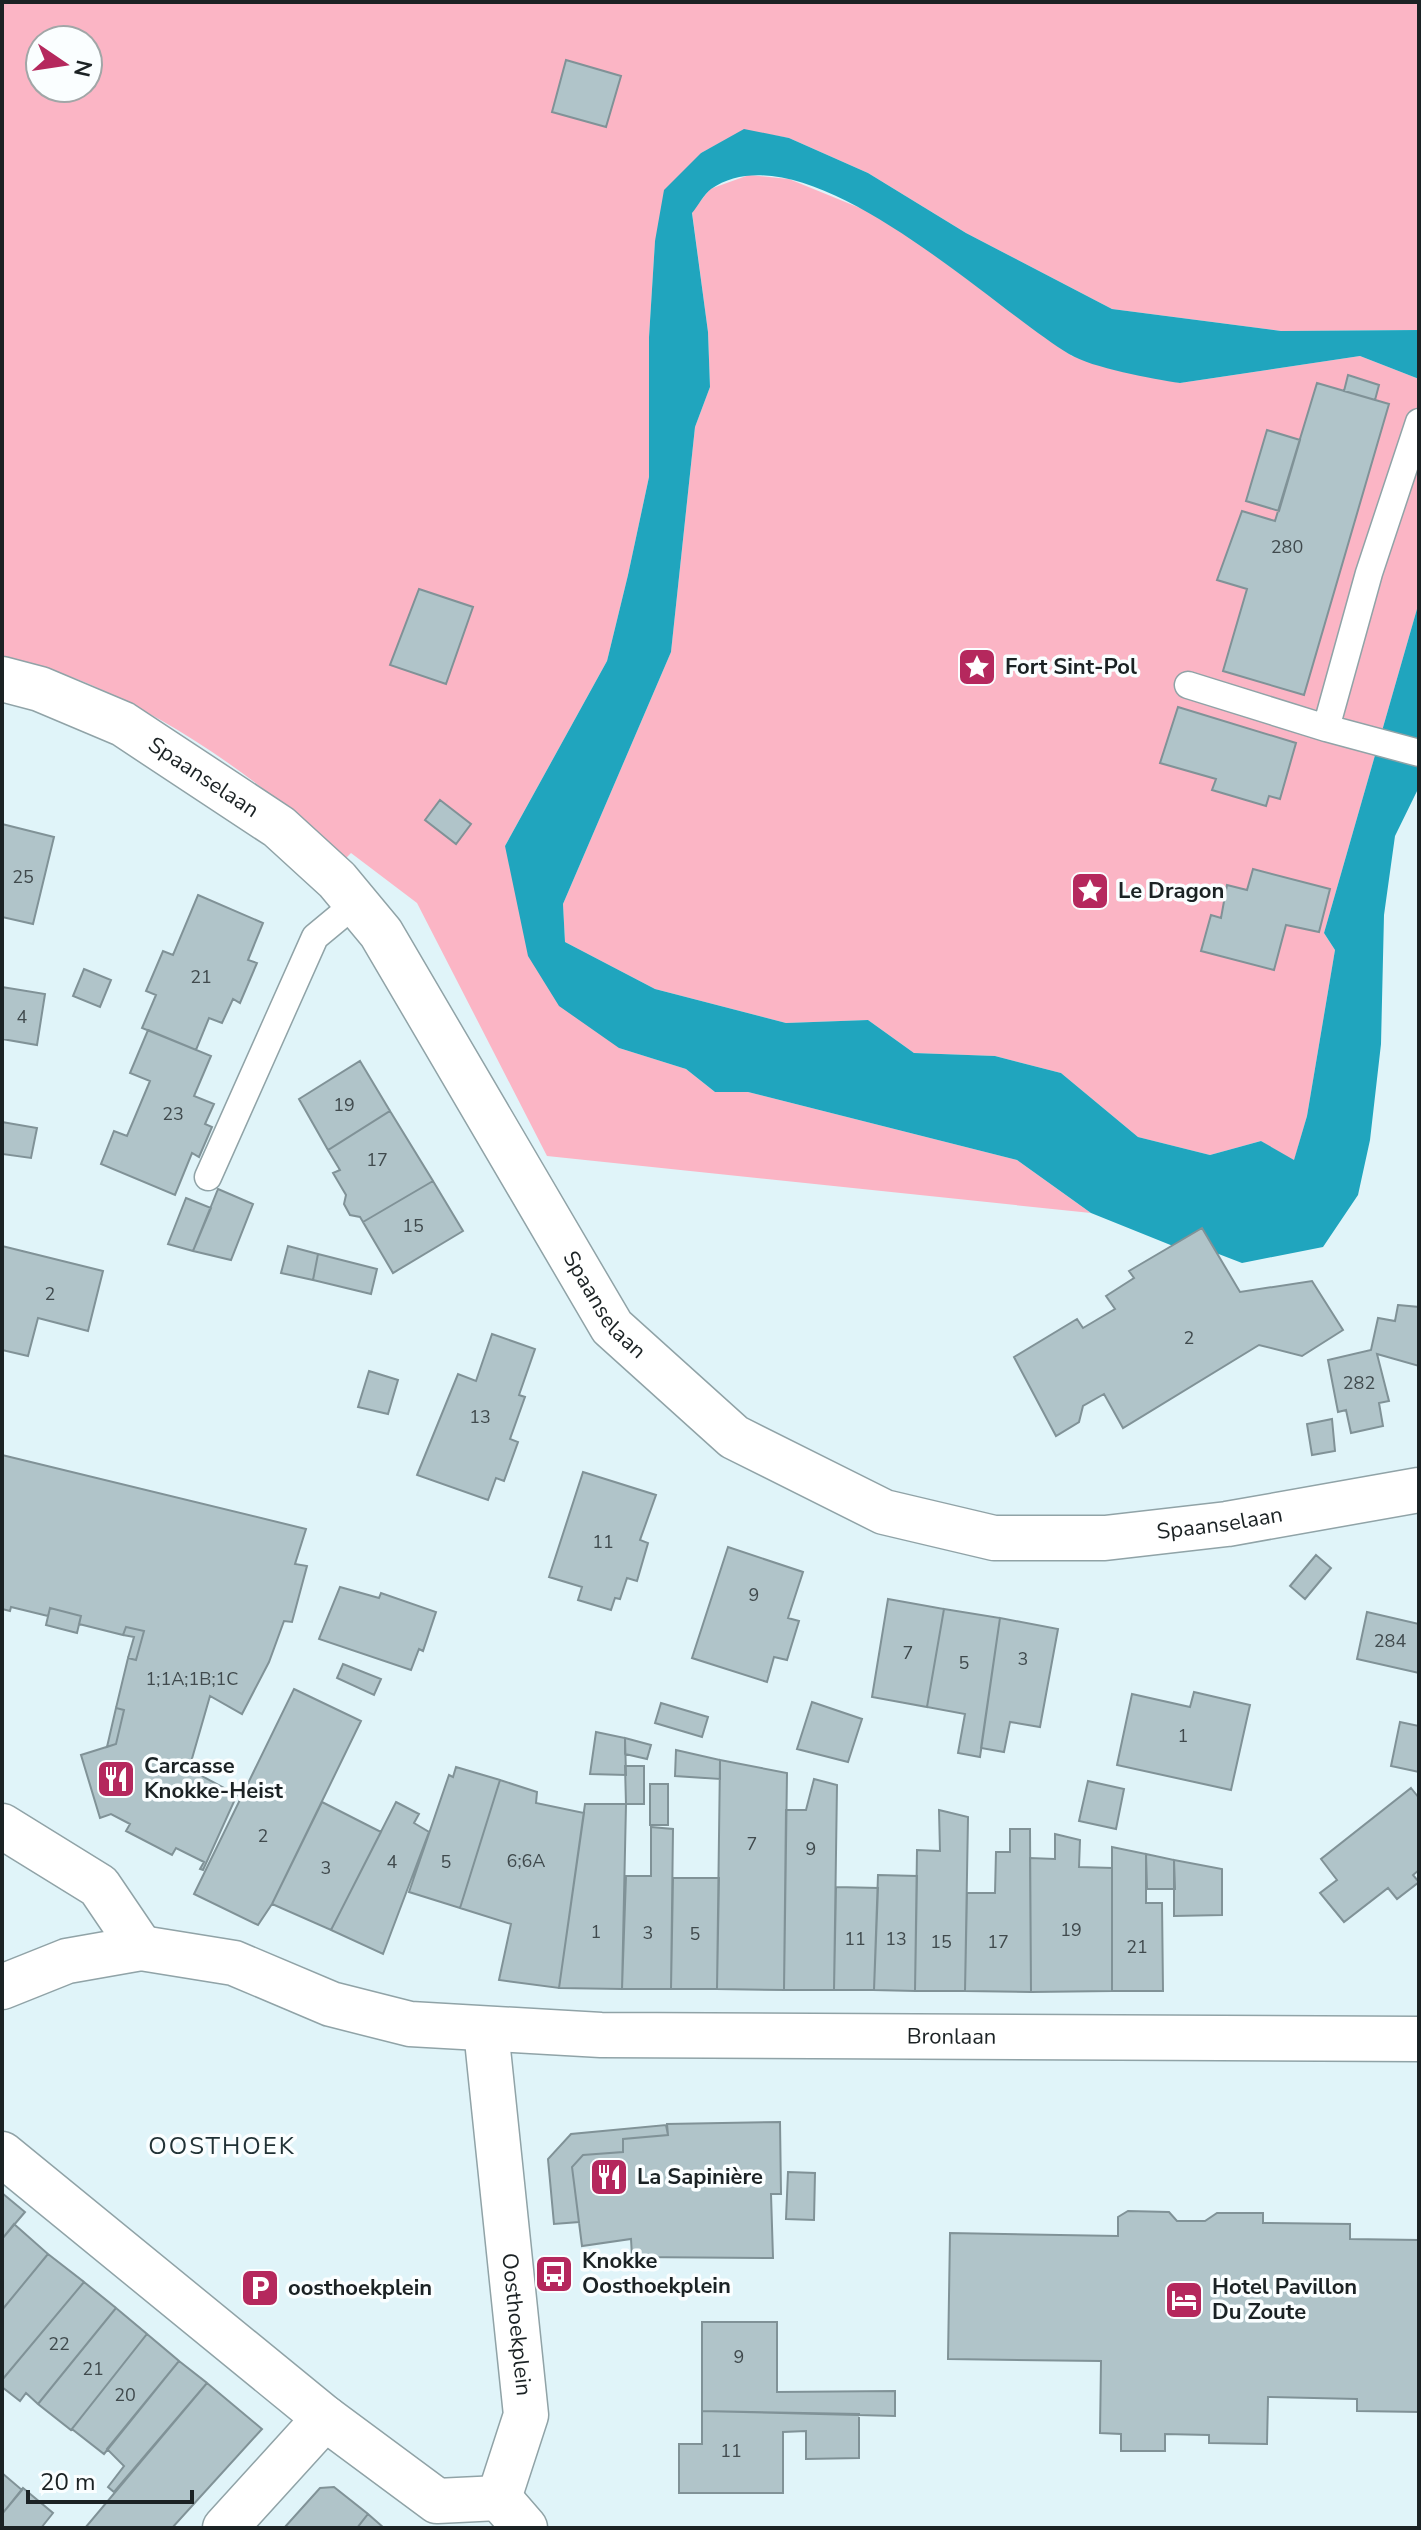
<svg xmlns="http://www.w3.org/2000/svg" width="1421" height="2530" font-family="'Nunito Sans',sans-serif">
  <style>
    .green { fill: #fbb5c5; fill-rule: evenodd }
    .water { fill: #20a5be }
    .building { fill: #b0c4c9; stroke: #809297; stroke-width: 2 }
    .lines { fill: none; stroke-linecap: round; stroke-linejoin: round }
    .service-casing { stroke: #90a3a7; stroke-width: 29 }
    .minor-casing { stroke: #90a3a7; stroke-width: 47 }
    .tertiary-casing { stroke: #90a3a7; stroke-width: 47 }
    .service { stroke: #fff; stroke-width: 26 }
    .minor { stroke: #fff; stroke-width: 44 }
    .tertiary { stroke: #fff; stroke-width: 44 }
    .labels { text-anchor: middle; dominant-baseline: central; stroke-width: 7; stroke-linejoin: round; paint-order: stroke }
    .number-label { font-size: 18px; fill: #404a4d }
    .poi-label { font-size: 22px; font-weight: bold; fill: #1b2224; stroke: #fafeff; text-anchor: start }
    .street-label { font-size: 22px; fill: #1b2224; stroke: #fafeff }
    .neighbourhood-label { font-size: 24px; letter-spacing: 2px; fill: #213236; stroke: #fafeff }
  </style>
  <rect width="100%" height="100%" fill="#e0f4f9"/>
  <path class="green" d="M2,2H1419V330L1281,331L1112,309L966,233L868,173L789,138L744,130L701,153L655,241L649,337V477L628,575L607,661L505,846L619,1048L686,1069L715,1092H748L1017,1160L1091,1213L547,1156L417,903L351,853L346,858C269,788 185,726 89,684C62,672 31,666 2,657ZM40,40H88V88H40Z
    M749,175L789,179L865,210L906,234L1072,356L1180,383L1360,356L1419,379V602L1324,933L1335,950L1307,1116L1294,1161L1261,1141L1210,1155L1138,1137L1061,1073L995,1056L914,1053L868,1020L786,1023L655,989L565,942L563,904L671,652L695,427L710,387L708,332L692,212L710,189Z"/>
  <path class="water" d="M744,129L789,138L868,173L966,233L1112,309L1281,331L1419,330V379L1360,356L1180,383C1153,379 1092,368 1069,354C992,308 805,124 711,189C704,194 698,206 692,213L708,332L710,387L695,427L671,652L563,904L565,942L655,989L786,1023L868,1020L914,1053L995,1056L1061,1073L1138,1137L1210,1155L1261,1141L1294,1160L1307,1116L1335,950L1324,933L1419,602V787L1395,836L1384,915L1381,1044L1370,1140L1358,1195L1323,1247L1242,1263L1216,1253L1173,1246L1091,1213L1017,1160L748,1092H715L686,1069L619,1048L559,1006L528,956L505,846L607,661L628,575L649,477V337L655,241L664,190L701,153Z"/>
  <path class="building" d="M566,60L621,76L606,127L552,112Z
    M1348,375L1379,385L1375,400L1344,391Z
    M1317,383L1389,404L1304,695L1223,671L1247,589L1217,580L1242,511L1275,521Z
    M1267,430L1300,440L1279,511L1246,501Z
    M419,589L473,607L446,684L390,665Z
    M1178,707L1296,743L1280,799L1269,796L1266,806L1212,790L1216,779L1160,763Z
    M440,800L471,824L456,844L425,820Z
    M2,824L54,837L33,924L2,917Z
    M1253,869L1330,889L1319,932L1286,925L1274,970L1201,951L1211,915L1221,918L1227,885L1247,890Z
    M198,895L263,923L248,960L257,963L240,1003L233,999L222,1023L209,1018L196,1050L142,1028L156,995L146,991L163,951L173,955Z
    M84,969L111,980L100,1007L73,996Z
    M2,987L45,994L37,1045L2,1039V1042Z
    M148,1030L211,1056L194,1096L214,1104L205,1124L212,1127L199,1157L192,1153L175,1195L101,1164L114,1131L127,1136L150,1081L130,1073Z
    M360,1061L390,1111L328,1150L299,1099Z
    M390,1111L433,1181L363,1222L360,1217L350,1215L344,1204L346,1195L333,1173L340,1170L328,1150Z
    M2,1122L37,1128L31,1158L2,1154Z
    M433,1181L463,1231L393,1273L363,1222Z
    M218,1189L253,1204L231,1260L193,1251Z
    M186,1198L211,1208L193,1251L168,1244Z
    M1202,1228L1240,1292L1312,1281L1343,1330L1302,1356L1259,1345L1123,1428L1104,1394L1083,1406L1079,1422L1056,1436L1014,1357L1077,1319L1083,1328L1115,1309L1106,1296L1134,1278L1129,1271Z
    M2,1246L103,1271L88,1331L38,1318L28,1356L2,1350Z
    M288,1246L318,1254L313,1280L281,1273Z
    M318,1254L377,1269L371,1294L313,1280Z
    M1398,1305L1419,1307V1366L1377,1354L1389,1401L1379,1403L1383,1426L1351,1433L1346,1410L1338,1412L1328,1360L1371,1350L1378,1318L1395,1321Z
    M492,1334L535,1349L519,1395L525,1397L510,1439L518,1442L504,1481L496,1478L488,1500L417,1475L458,1374L476,1381Z
    M369,1371L398,1380L388,1414L358,1407Z
    M1332,1419L1335,1451L1312,1455L1307,1424Z
    M2,1455L306,1529L295,1564L307,1566L292,1622L284,1621L269,1662L242,1714L210,1696L189,1769L237,1795L203,1870L200,1869L204,1862L176,1848L172,1855L126,1831L130,1824L111,1814L100,1818L81,1755L116,1744L124,1710L116,1708L128,1658L136,1660L144,1631L126,1627L123,1635L79,1624L81,1616L50,1608L48,1616L11,1607L10,1611L2,1609Z
    M583,1472L656,1495L640,1540L648,1543L637,1581L627,1578L620,1599L615,1598L611,1610L578,1600L582,1587L549,1577Z
    M728,1547L803,1572L788,1618L799,1621L787,1660L774,1657L767,1682L692,1658Z
    M1316,1555L1331,1568L1305,1599L1290,1586Z
    M340,1587L379,1598L381,1593L436,1612L423,1651L419,1649L411,1670L319,1639Z
    M888,1599L944,1609L927,1707L872,1697Z
    M50,1608L81,1616L77,1633L46,1625Z
    M944,1609L1000,1618L980,1757L958,1753L965,1714L927,1707Z
    M1367,1612L1419,1624V1673L1357,1659Z
    M1000,1618L1058,1629L1040,1727L1010,1722L1004,1752L981,1748Z
    M126,1627L144,1631L136,1660L128,1658L134,1637L123,1635Z
    M343,1664L381,1679L374,1695L337,1678Z
    M294,1689L361,1721L272,1904L258,1925L194,1894Z
    M1194,1692L1250,1705L1231,1790L1117,1765L1132,1694L1190,1707Z
    M812,1702L862,1719L848,1762L797,1749Z
    M661,1703L708,1717L702,1737L655,1723Z
    M116,1708L124,1710L116,1744L107,1747Z
    M1400,1722L1419,1726V1772L1391,1766Z
    M596,1732L625,1738L626,1775L590,1774Z
    M625,1738L651,1745L647,1759L625,1754Z
    M676,1750L720,1760V1779L675,1776Z
    M720,1760L787,1773L784,1990L717,1989Z
    M625,1766H644V1804H626Z
    M456,1767L500,1780L460,1908L409,1892L449,1775L453,1777Z
    M814,1779L837,1785L834,1990H784L786,1810H806Z
    M500,1780L537,1792L536,1803L584,1813L559,1988L499,1980L511,1924L460,1908Z
    M1088,1781L1124,1789L1116,1829L1079,1821Z
    M650,1784H668V1825H650Z
    M1411,1788L1419,1798V1870L1413,1875L1419,1882L1397,1899L1388,1888L1344,1922L1320,1893L1337,1880L1321,1859Z
    M322,1802L381,1832L331,1930L272,1904Z
    M396,1802L419,1814L414,1823L429,1832L383,1954L331,1930Z
    M585,1804H626L622,1989L559,1988Z
    M939,1810L968,1817L965,1991H915L917,1850L940,1851Z
    M651,1827L673,1829L671,1989H622L626,1876H651Z
    M1010,1829H1030L1031,1992L965,1991L967,1893H995L996,1852H1010Z
    M1055,1834L1080,1840L1079,1867L1112,1868V1991L1031,1992L1030,1858L1055,1859Z
    M1112,1847L1146,1854V1903H1162L1163,1991H1112Z
    M1146,1854L1174,1860L1175,1889H1147Z
    M1174,1860L1222,1869V1915L1174,1916Z
    M878,1875L917,1876L915,1991L874,1990Z
    M673,1878H719L717,1989H671Z
    M836,1887L878,1888L874,1990H834Z
    M780,2122L781,2194H771L773,2258L632,2257L631,2239L582,2246L572,2167L583,2155L623,2152V2139L668,2135L667,2124Z
    M666,2125L668,2135L623,2139V2152L583,2155L572,2167L579,2222L554,2224L548,2159L571,2134Z
    M788,2172L815,2173L814,2220L786,2219Z
    M2,2193L25,2212L2,2239Z
    M1128,2211L1169,2212L1177,2221H1205L1217,2213H1263V2223L1350,2224V2239L1419,2240V2412L1357,2411V2399L1268,2397L1267,2444L1209,2443V2435L1165,2434V2451H1121V2434L1100,2433L1101,2361L948,2359L950,2233L1118,2236V2217Z
    M14,2224L48,2254L2,2310V2239Z
    M48,2254L84,2282L2,2380V2310Z
    M84,2282L116,2308L38,2404L26,2393L20,2401L2,2387V2380Z
    M116,2308L147,2334L71,2430L38,2404Z
    M702,2322H777V2392L895,2391V2416L702,2411Z
    M147,2334L179,2361L104,2454L72,2429Z
    M179,2361L207,2383L114,2492L108,2487L124,2466L107,2449Z
    M207,2383L262,2429L172,2528H85Z
    M702,2411L859,2414V2458L806,2459V2431L783,2432V2493H679V2444H702Z
    M2,2473L22,2490L2,2514Z
    M334,2487L368,2514L357,2528H284L320,2488Z
    M23,2488L53,2513L41,2528H2V2514Z
    M368,2514L384,2528H357Z"/>
  <g class="lines">
    <g class="service-casing">
      <path id="service" d="M1419,422L1369,573L1326,728L1419,753
        M1188,685L1326,728
        M208,1177L315,937L356,903"/>
    </g>
    <g class="minor-casing">
      <g id="minor">
        <path id="s1" d="M2,679L40,689L123,724L279,827L337,880L381,933L612,1327L734,1437L884,1512L994,1538H1105L1227,1524L1419,1490"/>
        <path d="M2,1826L99,1886L141,1948"/>
        <path id="s2" d="M486,2030L526,2415L499,2498"/>
        <path d="M2,2154L325,2418L437,2501L499,2498"/>
        <path d="M499,2498L525,2528"/>
        <path d="M225,2528L325,2418"/>
      </g>
    </g>
    <g class="tertiary-casing">
      <g id="tertiary">
        <path id="s3" d="M2,1987L67,1961L141,1948L234,1963L331,2004L410,2024L601,2035L1419,2039"/>
      </g>
    </g>
    <use href="#service" class="service"/>
    <use href="#minor" class="minor"/>
    <use href="#tertiary" class="tertiary"/>
  </g>
  <defs>
    <g id="sight-square" transform="scale(2)"><rect x="-9" y="-9" width="18" height="18" rx="4" fill="#b5285d" stroke="#fafeff"/><path d="M0-6L1.8-2.2L6-1.7L2.9 1.2L3.7 5.4L0 3.3L-3.7 5.4L-2.9 1.2L-6-1.7L-1.8-2.2Z" fill="#fff"/></g>
    <g id="restaurant-square" transform="scale(2)"><rect x="-9" y="-9" width="18" height="18" rx="4" fill="#b5285d" stroke="#fafeff"/><path d="M-5-6h1v4h1v-4h1v4h1v-4h1v5L-1.5 .5V6h-2V.5L-5-1ZM5-6V6H3V1.5H1.5Q1.5-4 5-6Z" fill="#fff"/></g>
    <g id="bus-square" transform="scale(2)"><rect x="-9" y="-9" width="18" height="18" rx="4" fill="#b5285d" stroke="#fafeff"/><path d="M-5-6H5V4H4V6H2V4H-2V6H-4V4H-5ZM-3.5-4V0h7V-4ZM-3.5 1.2v1.5H-2V1.2ZM2 1.2v1.5H3.5V1.2Z" fill="#fff"/></g>
    <g id="parking-square" transform="scale(2)"><rect x="-9" y="-9" width="18" height="18" rx="4" fill="#b5285d" stroke="#fafeff"/><path d="M-3.5-5.5H1a3.5 3.5 0 0 1 0 7H-1V5.5H-3.5ZM-1-3.4V-.6H.8a1.4 1.4 0 0 0 0-2.8Z" fill="#fff"/></g>
    <g id="hotel-square" transform="scale(2)"><rect x="-9" y="-9" width="18" height="18" rx="4" fill="#b5285d" stroke="#fafeff"/><path d="M-6-4.5h1.5V1H6V5H4.5V3h-9V5H-6ZM-4 0a1.8 1.8 0 1 1 3.6 0ZM.5 0V-2.5h3Q6-2.5 6 0Z" fill="#fff"/></g>
  </defs>
  <g fill-rule="evenodd">
    <use href="#sight-square" x="977" y="667"/>
    <use href="#sight-square" x="1090" y="891"/>
    <use href="#restaurant-square" x="116" y="1779"/>
    <use href="#restaurant-square" x="609" y="2177"/>
    <use href="#bus-square" x="554" y="2274"/>
    <use href="#parking-square" x="260" y="2288"/>
    <use href="#hotel-square" x="1184" y="2300"/>
  </g>
  <g class="labels">
    <g class="number-label">
      <text x="1287" y="547">280</text>
      <text x="23" y="877">25</text>
      <text x="201" y="977">21</text>
      <text x="22" y="1017">4</text>
      <text x="344" y="1105">19</text>
      <text x="173" y="1114">23</text>
      <text x="377" y="1160">17</text>
      <text x="413" y="1226">15</text>
      <text x="50" y="1294">2</text>
      <text x="1189" y="1338">2</text>
      <text x="1359" y="1383">282</text>
      <text x="480" y="1417">13</text>
      <text x="603" y="1542">11</text>
      <text x="754" y="1595">9</text>
      <text x="1390" y="1641">284</text>
      <text x="908" y="1653">7</text>
      <text x="1023" y="1659">3</text>
      <text x="964" y="1663">5</text>
      <text x="192" y="1679">1;1A;1B;1C</text>
      <text x="1183" y="1736">1</text>
      <text x="263" y="1836">2</text>
      <text x="752" y="1844">7</text>
      <text x="811" y="1849">9</text>
      <text x="526" y="1861">6;6A</text>
      <text x="392" y="1862">4</text>
      <text x="446" y="1862">5</text>
      <text x="326" y="1868">3</text>
      <text x="1071" y="1930">19</text>
      <text x="596" y="1932">1</text>
      <text x="648" y="1933">3</text>
      <text x="695" y="1934">5</text>
      <text x="855" y="1939">11</text>
      <text x="896" y="1939">13</text>
      <text x="941" y="1942">15</text>
      <text x="998" y="1942">17</text>
      <text x="1137" y="1947">21</text>
      <text x="59" y="2344">22</text>
      <text x="739" y="2357">9</text>
      <text x="93" y="2369">21</text>
      <text x="125" y="2395">20</text>
      <text x="731" y="2451">11</text>
    </g>
    <g class="poi-label">
      <text x="1005" y="667">Fort Sint-Pol</text>
      <text x="1118" y="891">Le Dragon</text>
      <text x="144" y="1766">Carcasse<tspan x="144" dy="25">Knokke-Heist</tspan></text>
      <text x="637" y="2177">La Sapinière</text>
      <text x="582" y="2261">Knokke<tspan x="582" dy="25">Oosthoekplein</tspan></text>
      <text x="1212" y="2287">Hotel Pavillon<tspan x="1212" dy="25">Du Zoute</tspan></text>
      <text x="288" y="2288">oosthoekplein</text>
    </g>
    <g class="street-label">
      <text stroke="none"><textPath href="#s1" startOffset="226">Spaanselaan</textPath></text>
      <text stroke="none"><textPath href="#s1" startOffset="898">Spaanselaan</textPath></text>
      <text stroke="none"><textPath href="#s1" startOffset="1592">Spaanselaan</textPath></text>
      <text stroke="none"><textPath href="#s3" startOffset="968">Bronlaan</textPath></text>
      <text stroke="none"><textPath href="#s2" startOffset="296">Oosthoekplein</textPath></text>
    </g>
    <g class="neighbourhood-label">
      <text x="222" y="2146">OOSTHOEK</text>
    </g>
  </g>
  <rect width="1421" height="2530" fill="none" stroke="#1b2224" stroke-width="8"/>
  <g transform="translate(64 64) rotate(103)"><circle r="38" fill="#fafeff" stroke="#a1a6a7" stroke-width="2"/>
  <path d="M0-6L14 30L0 20L-14 30Z" fill="#b5285d"/>
  <text y="-12" font-size="22" font-weight="bold" text-anchor="middle" fill="#1b2224">N</text>
  </g>
  <path d="M28 2490v12h164v-12" fill="none" stroke="#1b2224" stroke-width="4"/>
  <text x="40" y="2490" font-size="24" fill="#1b2224" stroke="#fafeff" stroke-width="6" paint-order="stroke">20 m</text>
</svg>
